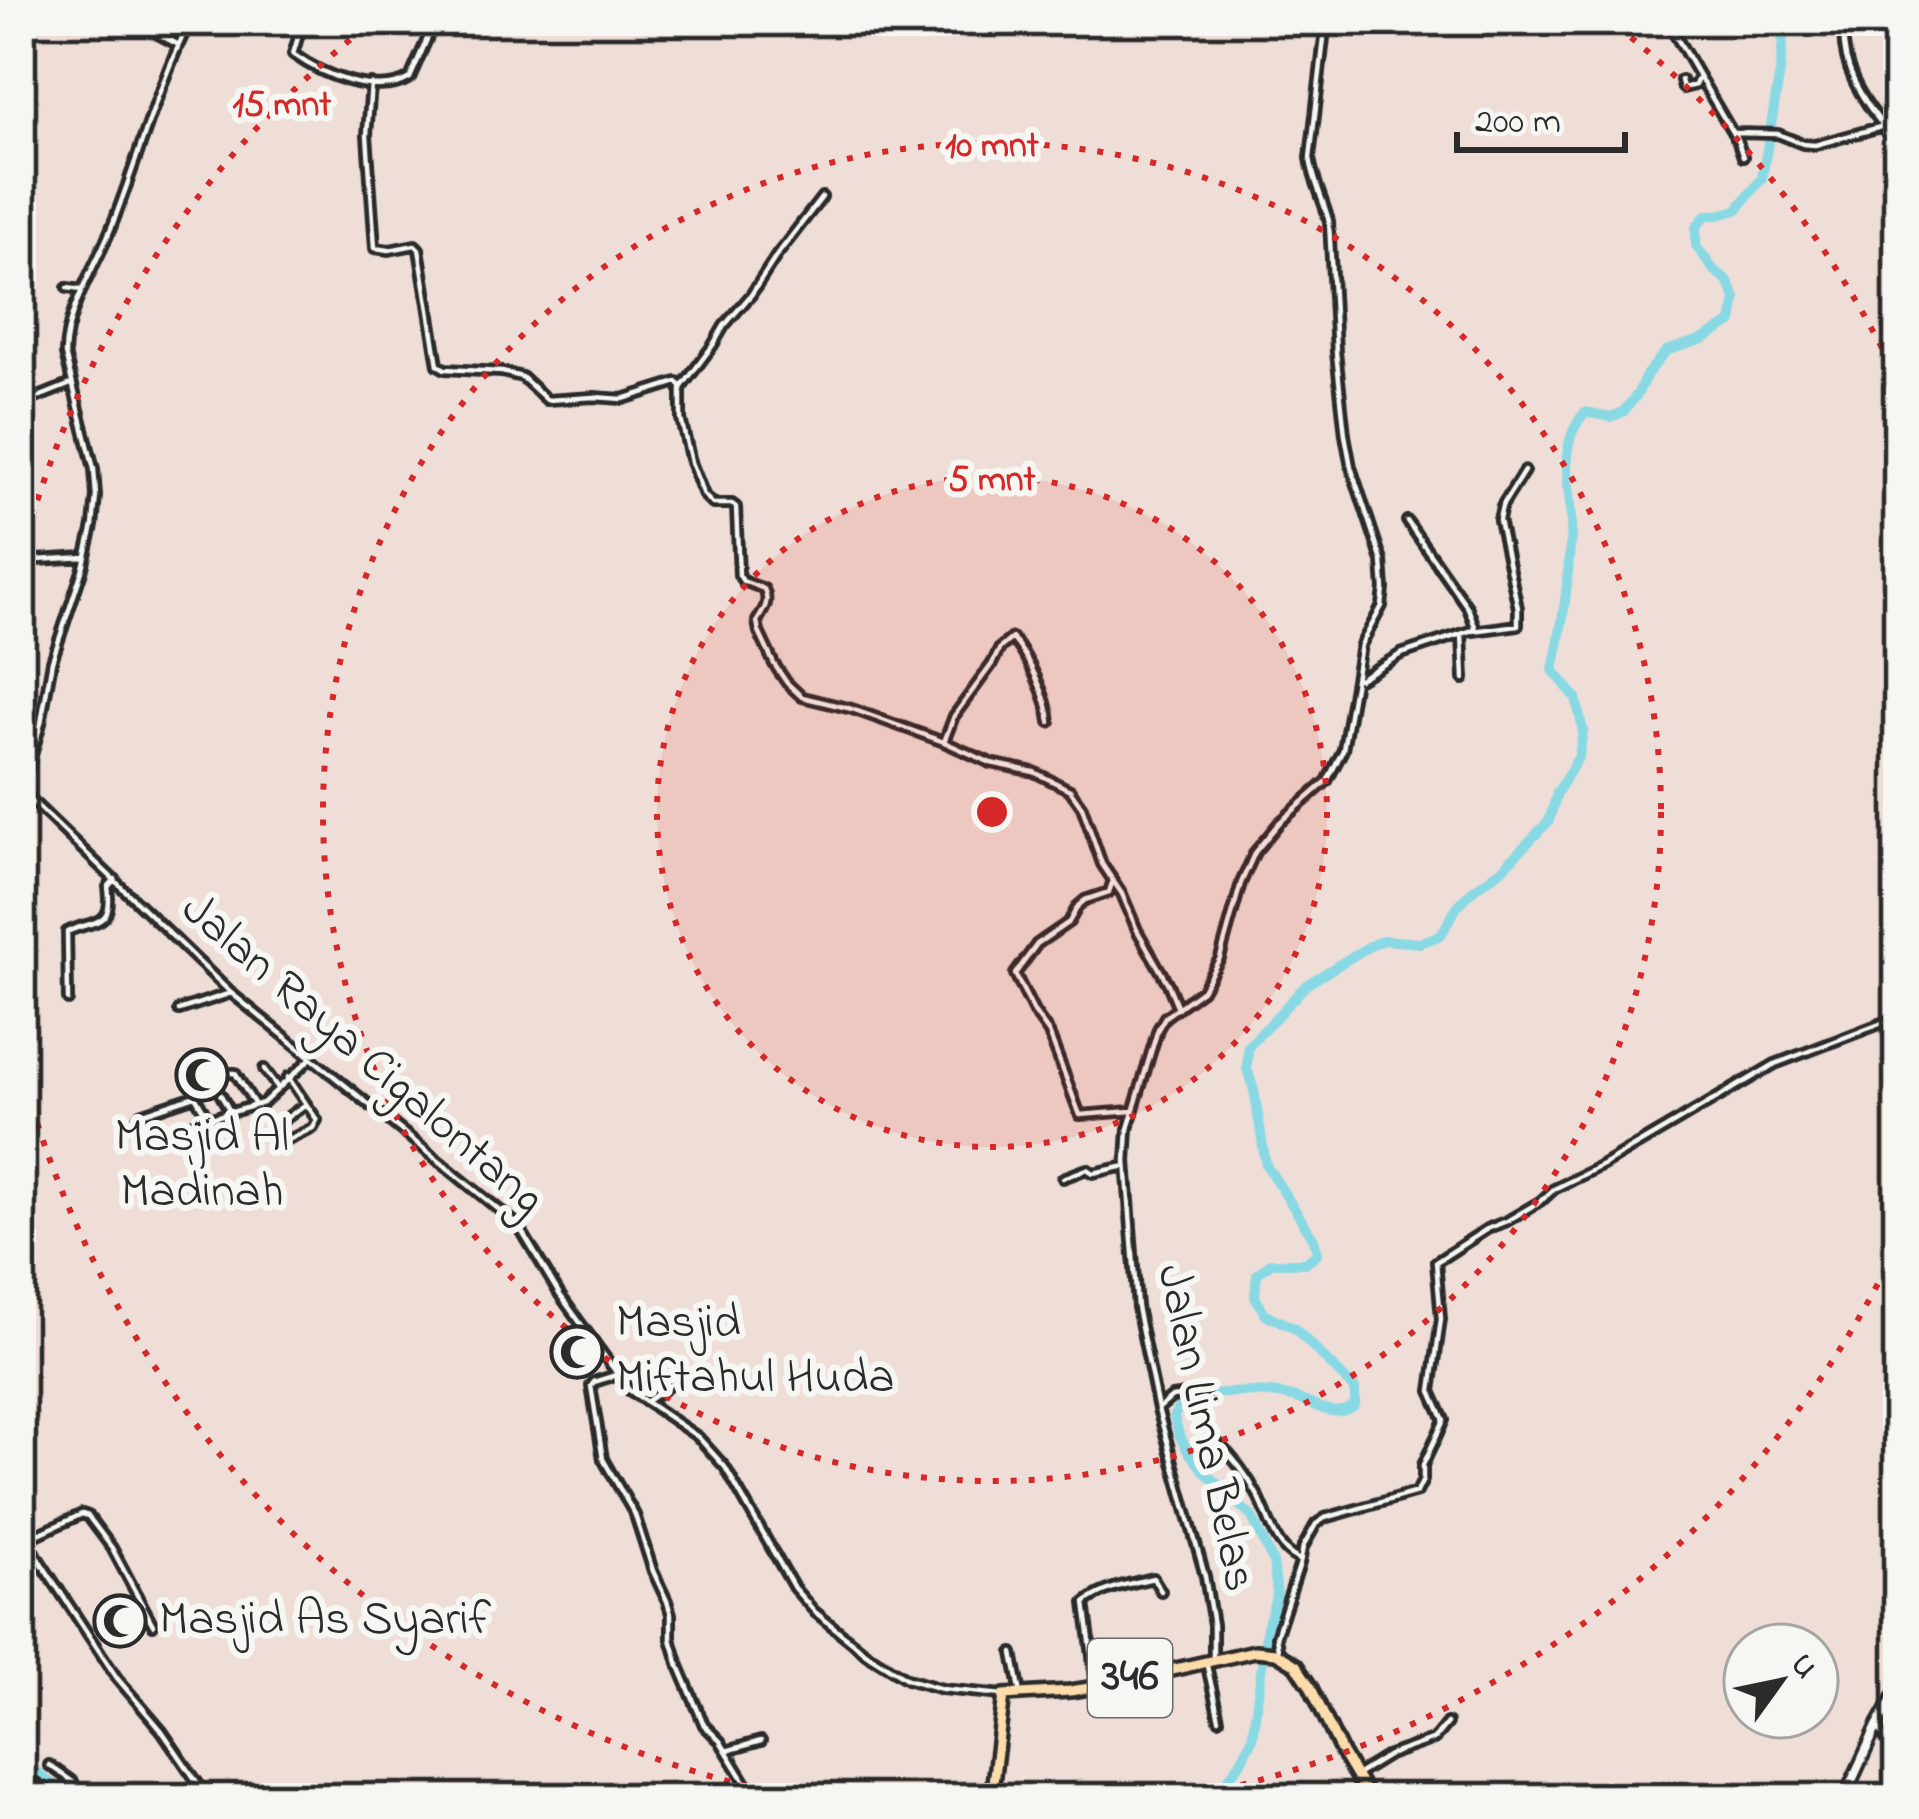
<svg xmlns="http://www.w3.org/2000/svg" width="1919" height="1819" font-family="'Indie Flower',sans-serif">
  <style>
    .lines { fill: none; stroke-linecap: round; stroke-linejoin: round }
    .river { stroke: #89d9e5; stroke-width: 10 }
    .street-casing { stroke: #2b2b2b; stroke-width: 14 }
    .secondary-casing { stroke: #2b2b2b; stroke-width: 16 }
    .primary-casing { stroke: #2b2b2b; stroke-width: 18 }
    .street { stroke: #f6f6f2; stroke-width: 4.5 }
    .secondary { stroke: #f6f6f2; stroke-width: 8 }
    .primary { stroke: #fddcac; stroke-width: 9 }
    .ring { fill: none; stroke: #d62828; stroke-width: 6; stroke-dasharray: 6 12 }
    .labels { text-anchor: middle; dominant-baseline: central; stroke-width: 12; stroke-linejoin: round; paint-order: stroke }
    .shield { fill: #f6f6f2; stroke: #686867; stroke-width: 3 }
    .shield-label { font-size: 45px; font-weight: bold; fill: #2b2b2b }
    .street-label { font-size: 48px; fill: #2b2b2b; stroke: #f6f6f2 }
    .poi-label { font-size: 48px; fill: #2b2b2b; stroke: #f6f6f2; text-anchor: start }
    .centre { fill: #d62828; stroke: #f6f6f2; stroke-width: 6 }
    .ring-label { font-size: 36px; text-anchor: middle; font-weight: bold; fill: #d62828; stroke: #f6f6f2; stroke-width: 12; stroke-linejoin: round; paint-order: stroke }
  </style>
  <rect width="100%" height="100%" fill="#efded7"/>
  <filter id="ink" filterUnits="userSpaceOnUse"><feTurbulence type="fractalNoise" baseFrequency=".00833" numOctaves="2"/><feDisplacementMap in="SourceGraphic" scale="24" xChannelSelector="R" yChannelSelector="G"/><feConvolveMatrix kernelMatrix="1 2 1 2 8 2 1 2 1" color-interpolation-filters="sRGB"/></filter>
  <g filter="url(#ink)">
    <g class="lines">
      <path class="river" d="M1677,21L1682,27L1692,28L1708,21
        M21,1760L70,1798
        M1214,1798L1240,1763L1252,1739L1267,1627L1277,1594L1273,1562L1252,1517L1205,1472L1188,1451L1179,1435L1174,1416C1179,1407 1177,1407 1186,1402C1206,1390 1269,1390 1292,1397C1315,1403 1332,1421 1355,1405V1389L1294,1328L1265,1314L1255,1297L1257,1274L1271,1263H1305L1317,1254L1314,1239L1266,1165L1254,1090L1247,1069L1248,1047L1306,985L1366,948L1383,940L1420,943L1441,935L1457,907L1472,891L1501,870L1549,821L1557,793L1579,756L1583,731L1576,698L1553,670C1561,632 1567,596 1569,558C1570,545 1572,532 1571,520C1570,481 1556,446 1585,412L1611,417L1623,412L1637,395L1647,374L1666,351L1703,339L1732,322L1736,298L1728,282L1713,269L1696,246V227L1706,215H1718L1737,210L1762,178L1780,72L1783,40L1778,21"/>
      <g class="street-casing">
        <path id="street" d="M146,21L152,31L179,45
          M303,21L293,54C322,75 377,98 410,78L435,21
          M1667,21L1699,76L1695,85L1683,88L1681,80
          M1844,21C1839,76 1868,104 1898,146
          M1699,76L1738,142L1743,157
          M371,84L367,135L375,248L389,250L415,245L419,249L438,365L445,369L502,372L522,377L547,400L594,397L623,399L677,382L680,385
          M1734,133L1778,134L1803,144L1815,145L1884,126
          M822,197L777,255L751,295L724,326L713,345L681,388V419L691,462L704,495L713,504H732L736,507L739,575L743,581L764,589C770,602 764,610 757,621L759,632L774,664L787,683L802,697L852,709L944,742L991,763L1034,772L1070,790L1082,807L1102,864L1122,894L1137,930L1168,984L1178,1008
          M67,288L82,290
          M21,404L71,384
          M21,561L85,557
          M1473,631L1518,625V608L1499,520L1502,506L1524,471
          M1462,634L1464,679
          M1359,679L1401,654L1476,629L1468,608L1407,521
          M944,742L954,716L992,664L1000,648L1012,638C1028,656 1048,698 1050,722
          M21,790L231,993L518,1225L560,1295L629,1390L698,1437L725,1467L794,1588L815,1612L867,1654L907,1679L942,1689L1003,1695
          M22,791L41,723L52,661L83,568L93,526L96,496L94,469L65,354C66,307 97,266 113,223C139,156 158,85 190,21
          M1112,883L1109,892L1085,900L1078,906L1069,922L1037,944L1015,974L1034,1012L1049,1033L1080,1115L1132,1111
          M68,1000L67,932C93,919 114,929 108,887L115,879
          M179,1010L231,993
          M264,1069L278,1088
          M210,1076L219,1073H235L255,1105
          M288,1077L317,1120L313,1128L280,1144L273,1132L274,1127L306,1104
          M195,1096L209,1120
          M231,1113L210,1076L199,1085L195,1096L141,1114L138,1118L139,1125L146,1130L160,1133L263,1103L311,1058
          M1063,1178L1087,1169L1093,1173L1126,1166
          M616,1375L594,1382L591,1386L603,1459L635,1515L653,1571L667,1601L671,1614V1639L679,1666L704,1725L720,1741L755,1798
          M646,1402L675,1381
          M1158,1409L1172,1397L1205,1392
          M1218,1443C1234,1458 1248,1477 1258,1496C1270,1519 1274,1547 1298,1559
          M26,1540L82,1514L88,1516L112,1548L153,1625
          M21,1543L26,1540L32,1549L117,1678L162,1731L208,1798
          M130,1624L147,1615
          M1013,1653L1021,1694
          M1279,1655L1276,1637L1300,1563L1303,1547L1316,1524L1325,1518L1417,1492L1423,1480V1465L1444,1420L1431,1391L1441,1319L1436,1262L1487,1229L1507,1221L1541,1201L1554,1189L1603,1165L1775,1064L1898,1017
          M1213,1657V1625L1205,1576L1158,1409L1137,1307L1126,1161L1128,1129L1158,1029L1165,1017L1202,990L1220,958L1241,883L1255,852L1279,823L1327,781L1343,750L1361,645L1382,606L1384,589L1382,561L1351,467L1345,435L1336,352L1329,221C1323,199 1313,180 1310,158L1326,21
          M1207,1666L1219,1719
          M1096,1686L1085,1603C1104,1587 1131,1584 1153,1578L1161,1591
          M1877,1726L1898,1756
          M726,1751L761,1741
          M49,1765L73,1782L74,1786L66,1798
          M21,1773L59,1798
          M1355,1776L1389,1755L1434,1739L1447,1723"/>
      </g>
      <g class="secondary-casing">
        <path id="secondary" d="M1844,1798L1877,1726L1898,1689"/>
      </g>
      <g class="primary-casing">
        <path id="primary" d="M987,1798L993,1783L1004,1695L1070,1691L1096,1687L1255,1651L1276,1653L1296,1665L1310,1686L1342,1753L1369,1798"/>
      </g>
      <use href="#street" class="street"/>
      <use href="#secondary" class="secondary"/>
      <use href="#primary" class="primary"/>
    </g>
  </g>
  <circle cx="992" cy="812" r="335" fill="#d62828" fill-opacity=".12"/>
  <g class="ring">
    <circle cx="992" cy="812" r="335"/>
    <circle cx="992" cy="812" r="669"/>
    <path d="M1894 1252A1004 1004 0 0 1 1184 1798M800 1798A1004 1004 0 0 1 22 1072M22 552A1004 1004 0 0 1 367 26M1617 26A1004 1004 0 0 1 1894 372"/>
  </g>
  <defs>
    <g id="mosque-ring" transform="scale(2.7)"><circle r="9.5" fill="#f6f6f2" stroke="#2b2b2b" stroke-width="1.5"/><path d="M3.5-4.9A6 6 0 1 0 3.5 4.9A5 5 0 1 1 3.5-4.9Z" fill="#2b2b2b"/></g>
  </defs>
  <g fill-rule="evenodd">
    <use href="#mosque-ring" x="202" y="1075"/>
    <use href="#mosque-ring" x="577" y="1352"/>
    <use href="#mosque-ring" x="120" y="1621"/>
  </g>
  <g class="labels">
    <rect class="shield" x="1088" y="1639" width="84" height="78" rx="9"/>
    <g class="shield-label">
      <text x="1130" y="1678">346</text>
    </g>
    <g class="street-label">
      <text transform="translate(362 1055) rotate(41)">Jalan Raya Cigalontang</text>
      <text transform="translate(1205 1428) rotate(78)">Jalan Lima Belas</text>
    </g>
    <g class="poi-label">
      <text x="202" y="1138" text-anchor="middle">Masjid Al<tspan x="202" dy="55">Madinah</tspan></text>
      <text x="616" y="1324">Masjid<tspan x="616" dy="55">Miftahul Huda</tspan></text>
      <text x="159" y="1621">Masjid As Syarif</text>
    </g>
  </g>
  <circle cx="992" cy="812" r="18" class="centre"/>
  <g class="ring-label">
    <text x="282" y="115">15 mnt</text>
    <text x="992" y="156">10 mnt</text>
    <text x="992" y="490">5 mnt</text>
  </g>
  <rect width="1919" height="1819" fill="none" stroke="#f6f6f2" stroke-width="72"/>
  <rect x="36" y="36" width="1847" height="1747" fill="none" stroke="#2b2b2b" stroke-width="4.5" filter="url(#ink)"/>
  <g transform="translate(1781 1681) rotate(57)"><circle r="57" fill="#f6f6f2" stroke="#a5a5a2" stroke-width="3"/>
  <path d="M0-9L21 45L0 30L-21 45Z" fill="#2b2b2b"/>
  <text y="-18" font-size="33" font-weight="bold" text-anchor="middle" fill="#2b2b2b">U</text>
  </g>
  <path d="M1457 132v18h168v-18" fill="none" stroke="#2b2b2b" stroke-width="6"/>
  <text x="1475" y="132" font-size="36" fill="#2b2b2b" stroke="#f6f6f2" stroke-width="9" paint-order="stroke">200 m</text>
</svg>
